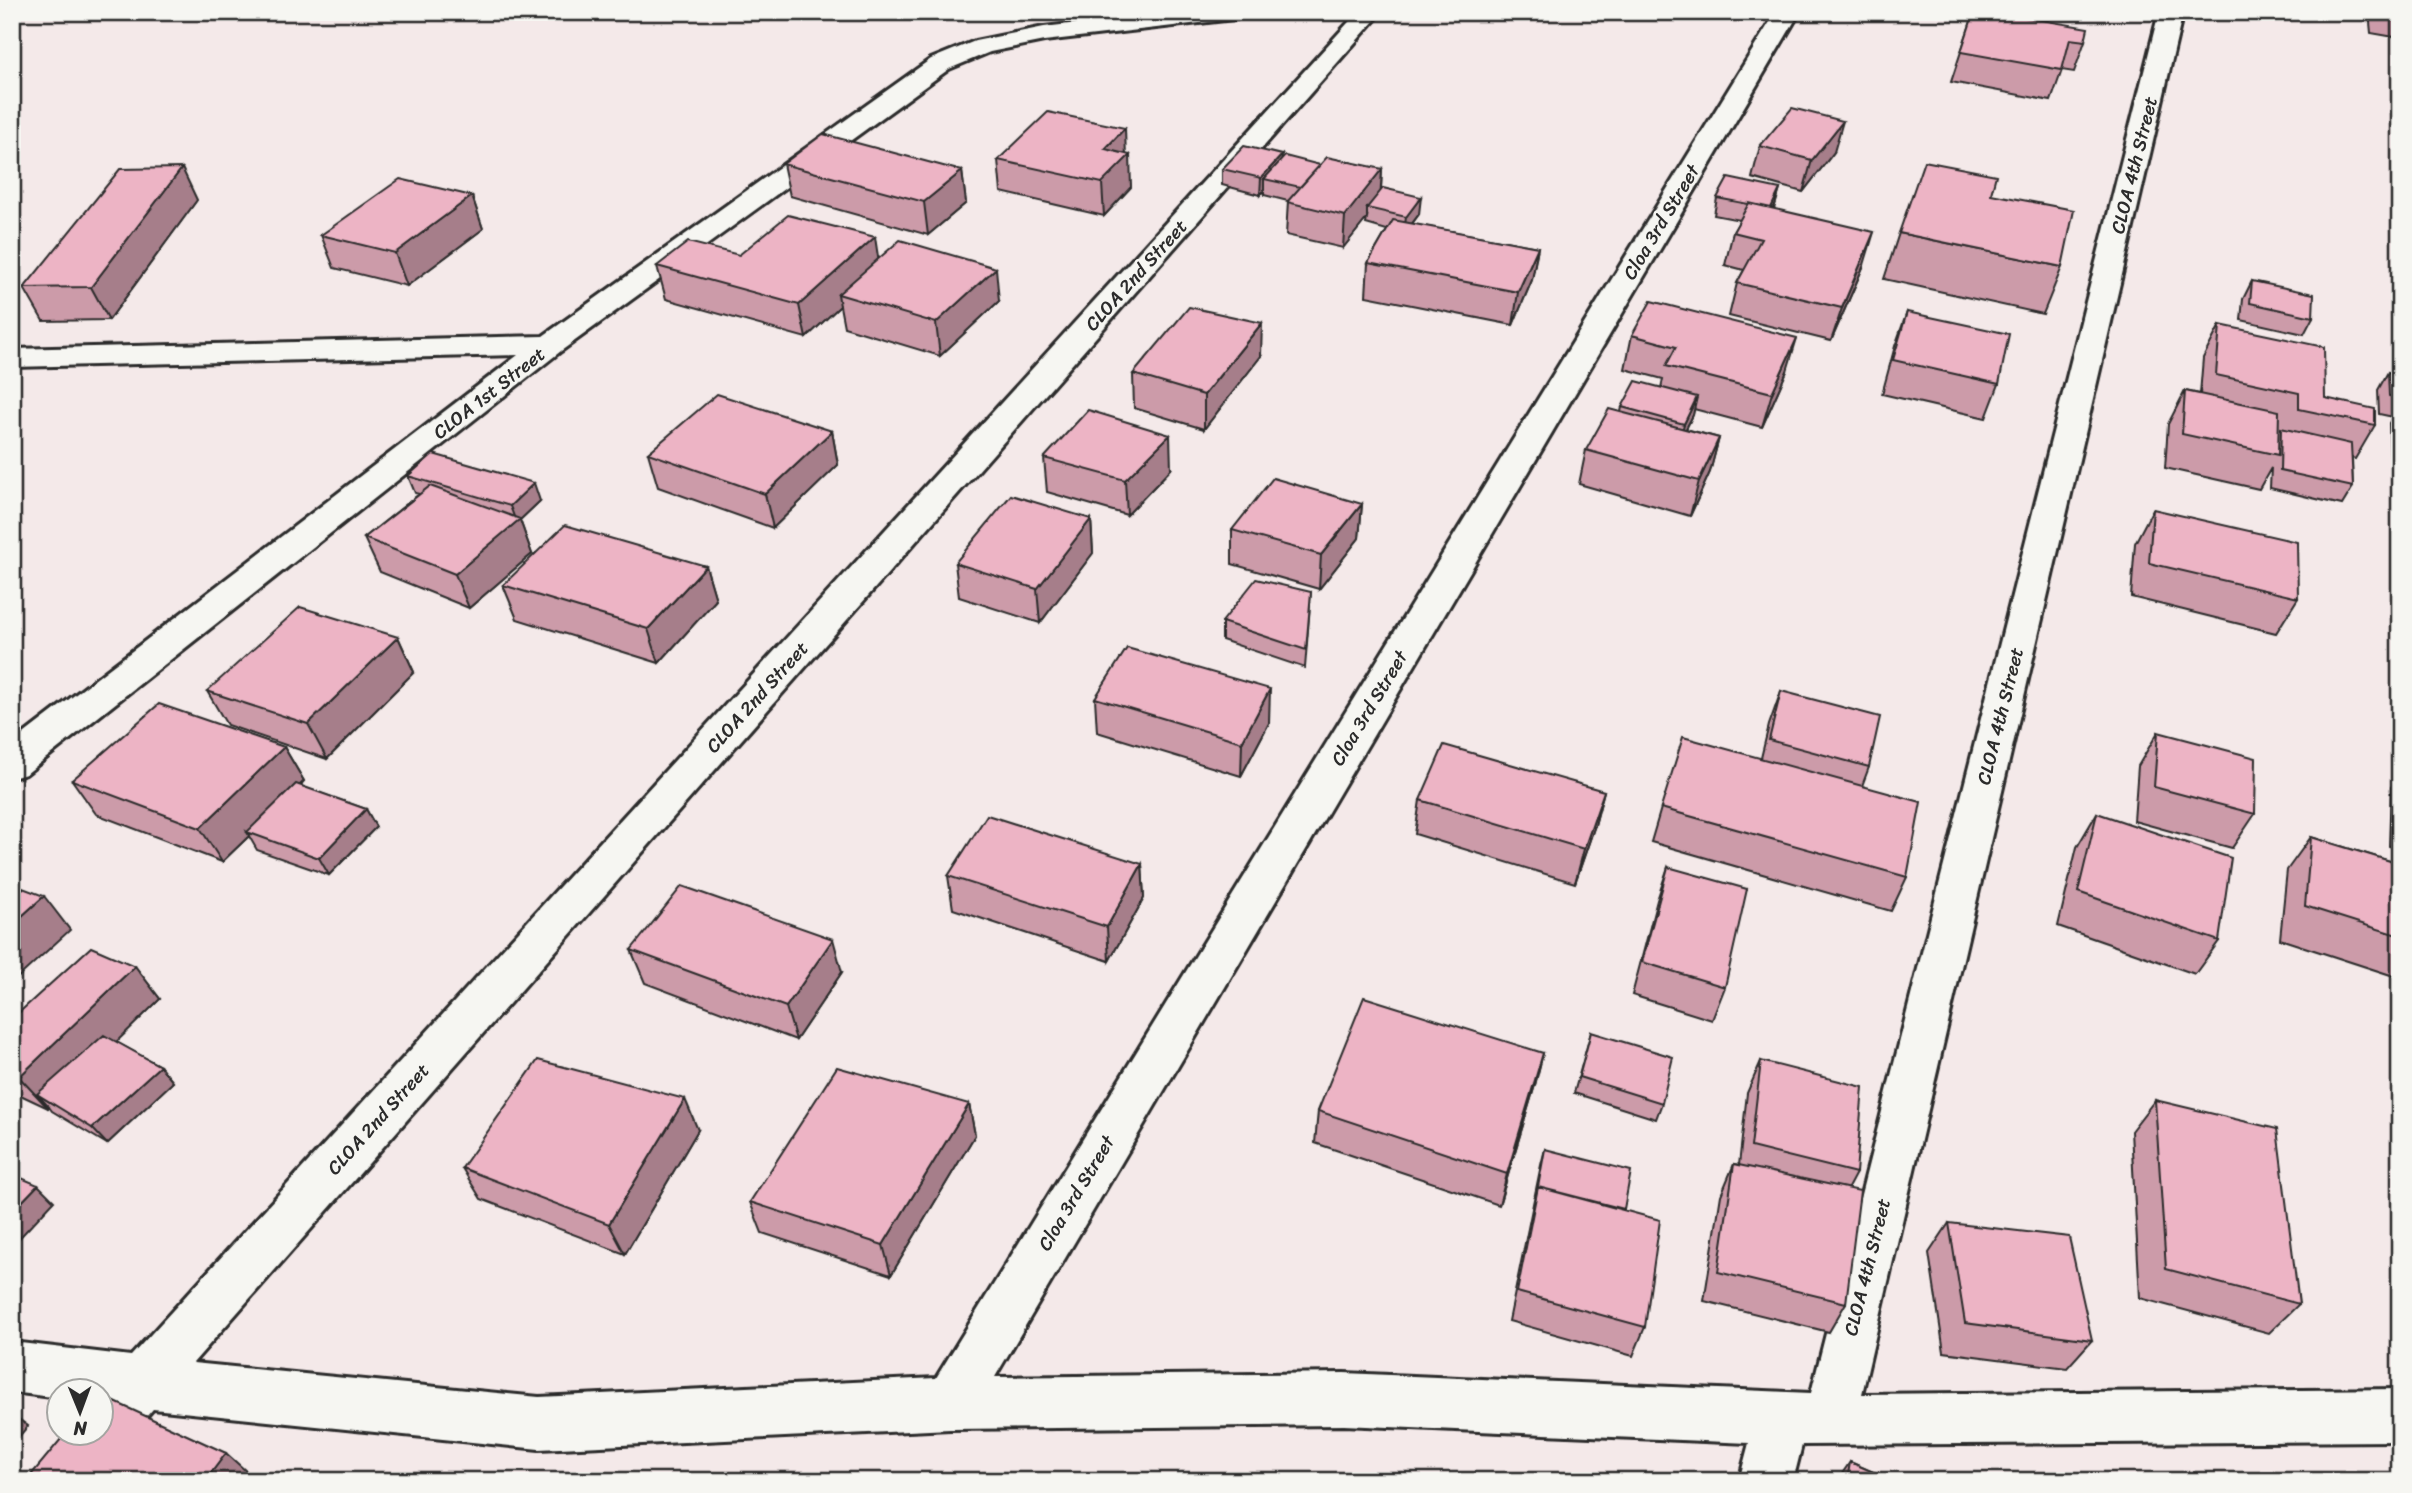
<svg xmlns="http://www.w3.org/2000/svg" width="2412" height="1493" font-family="Sriracha,sans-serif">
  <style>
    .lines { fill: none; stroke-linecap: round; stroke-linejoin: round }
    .minor-casing { stroke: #2b2b2b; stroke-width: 6 }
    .minor { fill: #f6f6f2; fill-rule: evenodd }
    .wall { fill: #cc9ba9; stroke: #2b2b2b; stroke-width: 2 }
    .shaded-wall { fill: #a67e8a; stroke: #2b2b2b; stroke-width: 2 }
    .building { fill: #edb4c5; stroke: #2b2b2b; stroke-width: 2 }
    .labels { text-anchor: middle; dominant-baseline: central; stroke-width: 5; stroke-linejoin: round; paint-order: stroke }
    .street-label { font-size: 19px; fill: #2b2b2b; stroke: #f6f6f2 }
  </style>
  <rect width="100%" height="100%" fill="#f4e9e9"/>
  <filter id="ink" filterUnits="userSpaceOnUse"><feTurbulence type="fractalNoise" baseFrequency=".0143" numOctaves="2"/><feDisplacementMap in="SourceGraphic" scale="14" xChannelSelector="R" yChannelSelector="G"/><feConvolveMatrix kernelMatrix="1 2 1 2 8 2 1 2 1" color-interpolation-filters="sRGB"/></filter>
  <g filter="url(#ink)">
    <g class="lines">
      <g class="minor-casing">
        <path id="minor" d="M1171,12H1245L1242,17L1234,19L1044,41L990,52L949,69L561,351L26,774L12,778V743L518,355L12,367V349L543,336L931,59L975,41L1044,27Z
          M1358,12H1382L193,1363L539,1397L936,1378L1776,12H1800L995,1377L1344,1373L1811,1393L2159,12H2183L1862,1394L2400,1389V1441L1802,1445L1793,1481H1739L1749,1443L1344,1425L950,1429L539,1449L153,1409L121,1446L102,1453L83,1446L78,1434H102V1392H60V1398L12,1392V1342L131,1356Z"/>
      </g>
      <use href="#minor" class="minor"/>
    </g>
    <path class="wall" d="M1974,12L2085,41L2074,72L2062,70L2051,101L1951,82Z
      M2369,12H2400V38L2371,33Z
      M1760,146L1834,152L1803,192L1752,178Z
      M1126,154L1131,187L1104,216L1001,192L998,160Z
      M1281,160L1320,165L1382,169L1381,191L1419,214L1412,224L1538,247L1532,280L1513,325L1366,296L1368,263L1387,230L1366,224L1367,218L1343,248L1286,235L1288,201L1264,195V190L1260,195L1222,185V169Z
      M783,164L962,171L966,203L928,235L790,196Z
      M1780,189L1774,209L1864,265L1831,341L1729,316L1737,283L1744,270L1725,265L1733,232L1740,220L1714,215L1717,198Z
      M472,196L483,229L407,286L334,268L321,235Z
      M197,200L109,320L43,321L24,288Z
      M1899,233L2062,267L2043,314L1884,279Z
      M739,255L878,259L999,301L940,356L844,327L840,306L806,338L666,299L657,266Z
      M2252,281L2313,317L2304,334L2241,320L2243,299Z
      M1907,312L1999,384L1986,418L1882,394L1895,346Z
      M2220,325L2325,398L2375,425L2355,459L2352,458L2353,487L2342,505L2270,488L2271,468L2259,489L2165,468L2168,424L2185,391L2200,394L2203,358Z
      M1632,335L1787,371L1762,427L1694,409L1693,415L1686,429L1719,438L1710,472L1690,516L1579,484L1586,450L1621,412L1622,407L1661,388L1663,379L1625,369Z
      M1261,356L1204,429L1134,408L1133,374Z
      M2388,372L2400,375V460L2390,458L2389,423L2393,417L2379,414L2378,390Z
      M832,431L838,465L773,528L658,487L648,453Z
      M1044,458L1171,469L1127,515L1047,492Z
      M408,476L540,501L520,520L532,554L469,608L380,572L364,538L419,494L415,493Z
      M1362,504L1359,538L1319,589L1232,564V530Z
      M2153,509L2298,598L2276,633L2131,597L2135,543Z
      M1091,519L1093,553L1040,623L959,597L955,563Z
      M706,566L716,600L659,663L517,619L503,585Z
      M1311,592L1305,668L1222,640V622Z
      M398,637L414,672L327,759L227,725L207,691Z
      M1781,691L1869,767L1862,786L1907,877L1891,911L1651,842L1661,808L1761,758L1769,725Z
      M1095,698L1269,723L1241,776L1097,732Z
      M2158,732L2255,814L2232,848L2134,821L2138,766Z
      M284,747L304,781L300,786L366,809L376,827L329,875L257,850L249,836L222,862L96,814L72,780Z
      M2400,776V849L2389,846L2391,787Z
      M1604,791L1595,825L1575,883L1415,834L1420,800Z
      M2097,813L2219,941L2195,974L2058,926L2077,847Z
      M2311,837L2400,864V978L2280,939L2287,870Z
      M1142,864L1144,898L1109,961L953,909L948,876Z
      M1668,867L1725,987L1712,1020L1632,995L1657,900Z
      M631,950L842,972L796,1040L645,983Z
      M135,966L160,999L116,1042L160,1066L173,1082L107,1144L52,1111L49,1107L48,1108L12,1091V1019Z
      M1591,1032L1662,1103L1656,1119L1574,1093Z
      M1543,1053L1535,1085L1499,1205L1315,1143L1318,1111Z
      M1761,1061L1856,1173L1848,1188L1846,1303L1829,1332L1704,1301L1721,1195L1734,1164L1739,1165L1747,1093Z
      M2155,1100L2299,1304L2269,1333L2140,1298L2131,1131Z
      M969,1104L975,1135L891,1275L762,1233L750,1202Z
      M698,1130L625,1254L481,1199L462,1168Z
      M1545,1149L1624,1210L1645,1327L1633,1356L1509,1321L1541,1165Z
      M1949,1223L2092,1340L2067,1368L1944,1352L1929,1253Z
      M1850,1462L1894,1481H1837Z"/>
    <path class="shaded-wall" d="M1843,121L1834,152L1803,192L1812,160Z
      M1125,128L1126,158L1130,155L1131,187L1104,216L1102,183L1105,149Z
      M1282,155L1281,171L1264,179V190L1260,195L1261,178Z
      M182,168L197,200L109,320L91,287Z
      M1382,169L1380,202L1367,208V218L1343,248L1345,216Z
      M962,171L966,203L928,235L924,202Z
      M1780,189L1775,205L1766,226L1770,209Z
      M472,196L483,229L407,286L395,253Z
      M1421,197L1419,214L1404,234L1406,217Z
      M1874,232L1864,265L1831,341L1842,308Z
      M875,237L880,270L838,294L840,306L806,338L799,305Z
      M1538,247L1532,280L1513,325L1518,292Z
      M996,268L999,301L940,356L936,323Z
      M1262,323L1261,356L1204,429V395Z
      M1797,338L1787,371L1762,427L1772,393Z
      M1697,397L1693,415L1679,442L1684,424Z
      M832,431L838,465L773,528L765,494Z
      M1170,435L1171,469L1127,515L1125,480Z
      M1719,438L1710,472L1690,516L1699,481Z
      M534,483L540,501L520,520L532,554L469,608L455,574L516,522L510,506Z
      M1362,504L1359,538L1319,589L1321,555Z
      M1091,519L1093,553L1040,623L1037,589Z
      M706,566L716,600L659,663L648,629Z
      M398,637L414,672L327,759L308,724Z
      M1270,689L1269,723L1241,776L1242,742Z
      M284,747L304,781L250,834L247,832L249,836L222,862L200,828Z
      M1604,791L1595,825L1575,883L1584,849Z
      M366,809L376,827L329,875L319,858Z
      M1142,864L1144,898L1109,961L1107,927Z
      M44,896L70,930L12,983V925Z
      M833,939L842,972L796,1040L786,1007Z
      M135,966L160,999L53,1104L37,1094L49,1107L48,1108L19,1077Z
      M1543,1053L1535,1085L1499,1205L1507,1174Z
      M160,1066L173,1082L107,1144L92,1128Z
      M685,1099L698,1130L625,1254L609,1224Z
      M969,1104L975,1135L891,1275L883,1245Z
      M38,1185L54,1201L12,1246V1212Z
      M12,1414L28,1426L12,1445Z
      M226,1453L257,1481H205Z"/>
    <path class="building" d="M1974,12H1995L2088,28L2085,41L2070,39L2062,70L1961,52Z
      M2378,12H2400V21L2379,18Z
      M1792,108L1843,121L1812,160L1760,146Z
      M1048,112L1125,128L1105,149L1130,155L1102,183L998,160Z
      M823,134L962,171L924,202L783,164Z
      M1244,146L1282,155L1261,178L1222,169Z
      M1285,156L1320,165L1300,187L1264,179Z
      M1327,157L1382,169L1345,216L1287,202Z
      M1924,161L1996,175L1991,194L2074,210L2062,267L1899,233Z
      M182,168L91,287L24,288L120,169Z
      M1728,178L1780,189L1771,208L1749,203L1748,204L1717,198Z
      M400,179L472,196L395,253L321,235Z
      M1383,188L1421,197L1406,217L1367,208Z
      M1749,203L1874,232L1842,308L1737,283L1761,239L1733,232Z
      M788,215L875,237L799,305L657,266L688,242L739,255Z
      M1393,220L1538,247L1518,292L1368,263Z
      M900,240L996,268L936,323L838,294Z
      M2252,281L2314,294L2313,317L2250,303Z
      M1651,301L1797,338L1772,393L1666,366L1676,347L1632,335Z
      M1189,307L1262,323L1204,395L1133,374Z
      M1907,312L2009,334L1999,384L1893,360Z
      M2220,325L2324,347L2325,398L2375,409V425L2299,409V393L2216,375Z
      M2388,372L2400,375V398L2389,396Z
      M1636,381L1697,397L1684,424L1622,407Z
      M2185,391L2279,411L2278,455L2182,434Z
      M717,394L832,431L765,494L648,453Z
      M1609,409L1719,438L1699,481L1586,450Z
      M1088,410L1170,435L1125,480L1044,458Z
      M2281,428L2351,444L2353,487L2280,471Z
      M433,454L534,483L510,506L408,476Z
      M1273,478L1362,504L1321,555L1232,530Z
      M430,486L520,519L455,574L364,538Z
      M1011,495L1091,519L1037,589L955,563Z
      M2153,509L2297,542L2298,598L2149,563Z
      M565,525L706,566L648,629L503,585Z
      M1256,579L1311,592L1306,650L1222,622Z
      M300,607L398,637L308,724L207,691Z
      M1127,648L1270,689L1242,742L1095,698Z
      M1781,691L1880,717L1869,767L1769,740Z
      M159,704L284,747L200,828L72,780Z
      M2158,732L2256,758L2255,814L2154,787Z
      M1683,737L1921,802L1907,877L1661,808Z
      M1444,745L1604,791L1584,849L1420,800Z
      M296,784L366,809L319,858L247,832Z
      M2097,813L2231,858L2219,941L2078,892Z
      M987,815L1142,864L1107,927L948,876Z
      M2311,837L2400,864V936L2305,906Z
      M1668,867L1747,889L1725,987L1642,962Z
      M12,884L44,896L12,925Z
      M682,886L833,939L786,1007L631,950Z
      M91,947L135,966L19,1077L12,1074V1019Z
      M1364,997L1543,1053L1507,1174L1318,1111Z
      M1591,1032L1673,1057L1662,1103L1579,1077Z
      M104,1035L160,1066L92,1128L37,1094Z
      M538,1060L685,1099L609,1224L462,1168Z
      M1761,1061L1863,1087L1856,1173L1751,1147Z
      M837,1067L969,1104L883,1245L750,1202Z
      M2155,1100L2277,1129L2299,1304L2166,1269Z
      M1545,1149L1631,1171L1624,1209L1538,1187Z
      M1734,1164L1860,1191L1846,1303L1718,1272Z
      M12,1174L38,1185L12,1212Z
      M1538,1187L1660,1220L1645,1327L1517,1292Z
      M1949,1223L2069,1237L2092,1340L1965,1323Z
      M102,1396L226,1453L205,1481H26L66,1433H102Z
      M1850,1462L1894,1481H1847Z"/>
  </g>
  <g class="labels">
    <g class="street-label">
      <text transform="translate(2134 165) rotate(-76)">CLOA 4th Street</text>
      <text transform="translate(1661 222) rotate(-59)">Cloa 3rd Street</text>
      <text transform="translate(1136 275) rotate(-48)">CLOA 2nd Street</text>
      <text transform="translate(489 393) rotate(-38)">CLOA 1st Street</text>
      <text transform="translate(757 697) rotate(-48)">CLOA 2nd Street</text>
      <text transform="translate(1369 708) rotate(-59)">Cloa 3rd Street</text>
      <text transform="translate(2000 716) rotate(-76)">CLOA 4th Street</text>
      <text transform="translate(378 1119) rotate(-48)">CLOA 2nd Street</text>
      <text transform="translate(1076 1193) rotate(-59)">Cloa 3rd Street</text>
      <text transform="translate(1867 1267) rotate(-76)">CLOA 4th Street</text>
    </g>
  </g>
  <rect width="2412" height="1493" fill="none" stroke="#f6f6f2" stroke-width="42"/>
  <rect x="21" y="21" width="2370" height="1451" fill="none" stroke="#2b2b2b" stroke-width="2.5" filter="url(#ink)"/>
  <g transform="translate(80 1412) rotate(179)"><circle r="33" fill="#f6f6f2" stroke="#a5a5a2" stroke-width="2"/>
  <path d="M0-5L12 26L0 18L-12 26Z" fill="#2b2b2b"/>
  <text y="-10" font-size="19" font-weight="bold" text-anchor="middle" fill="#2b2b2b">N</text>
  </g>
</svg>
